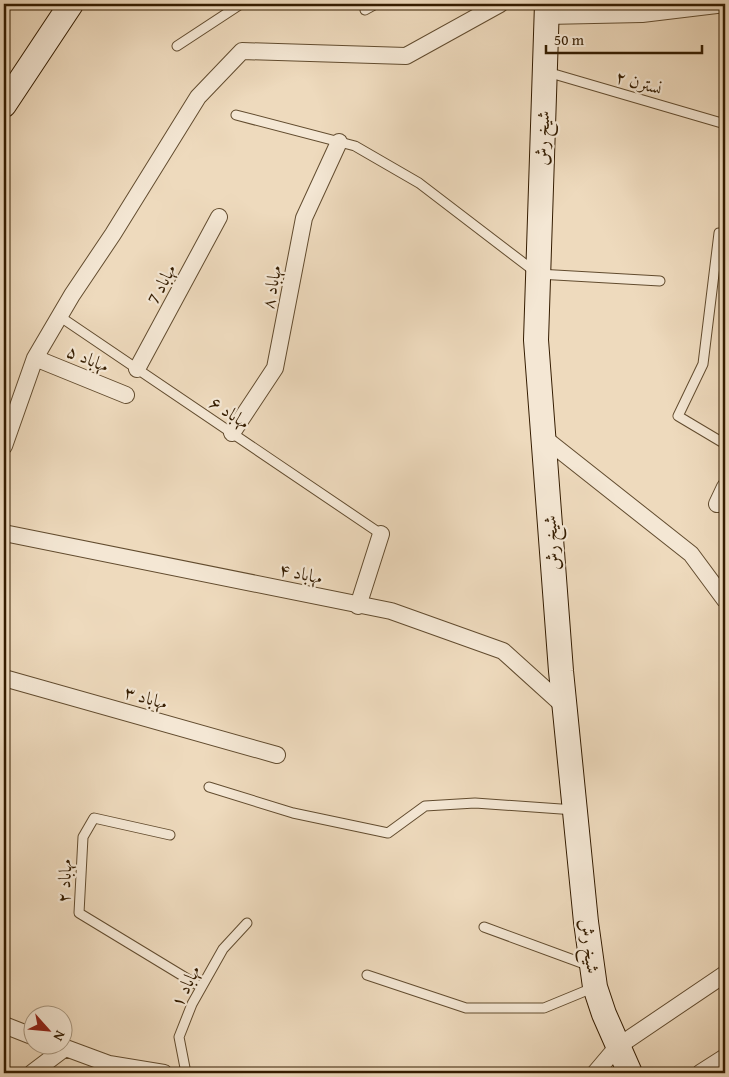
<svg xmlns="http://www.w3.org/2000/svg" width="729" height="1077" font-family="'Gentium Book Plus',Amiri,serif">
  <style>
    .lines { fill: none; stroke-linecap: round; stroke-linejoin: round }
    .lane-casing { stroke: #624c2f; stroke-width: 11 }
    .street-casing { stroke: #624c2f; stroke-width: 18 }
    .secondary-casing { stroke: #341c00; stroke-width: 26 }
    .lane { stroke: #f4e7d4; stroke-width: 9 }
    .street { stroke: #f4e7d4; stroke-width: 16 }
    .secondary { stroke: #f4e7d4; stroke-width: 24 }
    .labels { text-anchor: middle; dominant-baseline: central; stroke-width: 4.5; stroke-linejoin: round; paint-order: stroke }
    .street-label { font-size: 18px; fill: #341c00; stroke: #f4e7d4 }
  </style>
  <rect width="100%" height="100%" fill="#eedabd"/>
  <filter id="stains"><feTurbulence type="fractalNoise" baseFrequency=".004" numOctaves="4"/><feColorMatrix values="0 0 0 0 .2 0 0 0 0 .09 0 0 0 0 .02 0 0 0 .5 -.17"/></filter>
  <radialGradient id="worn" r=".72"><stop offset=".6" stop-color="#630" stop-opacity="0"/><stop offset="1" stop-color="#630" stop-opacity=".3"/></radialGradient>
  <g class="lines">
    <g class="lane-casing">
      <path id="lane" d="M365,10L376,4
        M177,46L241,4
        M547,72L725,124
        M236,115L355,146L419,183L538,274L660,281
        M725,233H719L703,364L678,416L725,444
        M59,316L381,534
        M209,787L293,813L388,833L425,806L475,803L575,810
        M170,835L94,818L83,837L79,913L201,987
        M484,927L590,966
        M367,975L466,1008H544L595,987
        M186,1073L179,1037L192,1004L223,949L247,923"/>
    </g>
    <g class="street-casing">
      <path id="street" d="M546,16L642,14L725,4
        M35,358L126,395
        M137,369L219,217
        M232,433L275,368L304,218L339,142
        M543,437L691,554L725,600
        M4,446L35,358L72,295L113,234L198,97L242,51L406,56L500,4
        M717,504L725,487
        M4,533L391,611L503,651L565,707
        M358,606L381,534
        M4,678L277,755
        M4,1025L32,1036
        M55,1044L109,1064L164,1073
        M32,1073L65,1048
        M595,1073L617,1047L725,974
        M700,1073L725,1057"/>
    </g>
    <g class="secondary-casing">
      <path id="secondary" d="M547,4L536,340L561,671L586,922L595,987L604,1014L630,1073
        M4,105L71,4"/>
    </g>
    <use href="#lane" class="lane"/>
    <use href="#street" class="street"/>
    <use href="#secondary" class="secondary"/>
  </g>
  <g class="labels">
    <g class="street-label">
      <text transform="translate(639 82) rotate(16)">نسترن ۲</text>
      <text transform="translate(542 138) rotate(-88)">شیخ رش</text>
      <text transform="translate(161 284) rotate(-62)">مهاباد 7</text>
      <text transform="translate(271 287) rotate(-79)">مهاباد ۸</text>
      <text transform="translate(88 358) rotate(23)">مهاباد ۵</text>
      <text transform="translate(230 412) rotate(34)">مهاباد ۶</text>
      <text transform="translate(551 543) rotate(-94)">شیخ رش</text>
      <text transform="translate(301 573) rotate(12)">مهاباد ۴</text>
      <text transform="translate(146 697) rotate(16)">مهاباد ۳</text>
      <text transform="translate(64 881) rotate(-87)">مهاباد ۲</text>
      <text transform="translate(590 946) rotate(82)">شیخ رش</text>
      <text transform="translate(185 986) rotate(-63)">مهاباد ۱</text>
    </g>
  </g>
  <rect width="729" height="1077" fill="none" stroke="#eedabd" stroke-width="20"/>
  <rect x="5" y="5" width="719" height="1067" fill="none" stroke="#341c00" stroke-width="2.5"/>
  <rect x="10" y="10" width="709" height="1057" fill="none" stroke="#341c00"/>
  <g transform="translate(48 1030) rotate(117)"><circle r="24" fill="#f4e7d4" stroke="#a7967f"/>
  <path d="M0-4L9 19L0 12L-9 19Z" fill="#8f2418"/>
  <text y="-8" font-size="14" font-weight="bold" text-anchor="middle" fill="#341c00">N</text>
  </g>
  <path d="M546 45v8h156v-8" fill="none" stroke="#341c00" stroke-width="2.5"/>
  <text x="554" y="45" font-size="15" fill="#341c00" stroke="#f4e7d4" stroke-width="4" paint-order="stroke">50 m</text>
  <rect width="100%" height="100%" filter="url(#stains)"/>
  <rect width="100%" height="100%" fill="url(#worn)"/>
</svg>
